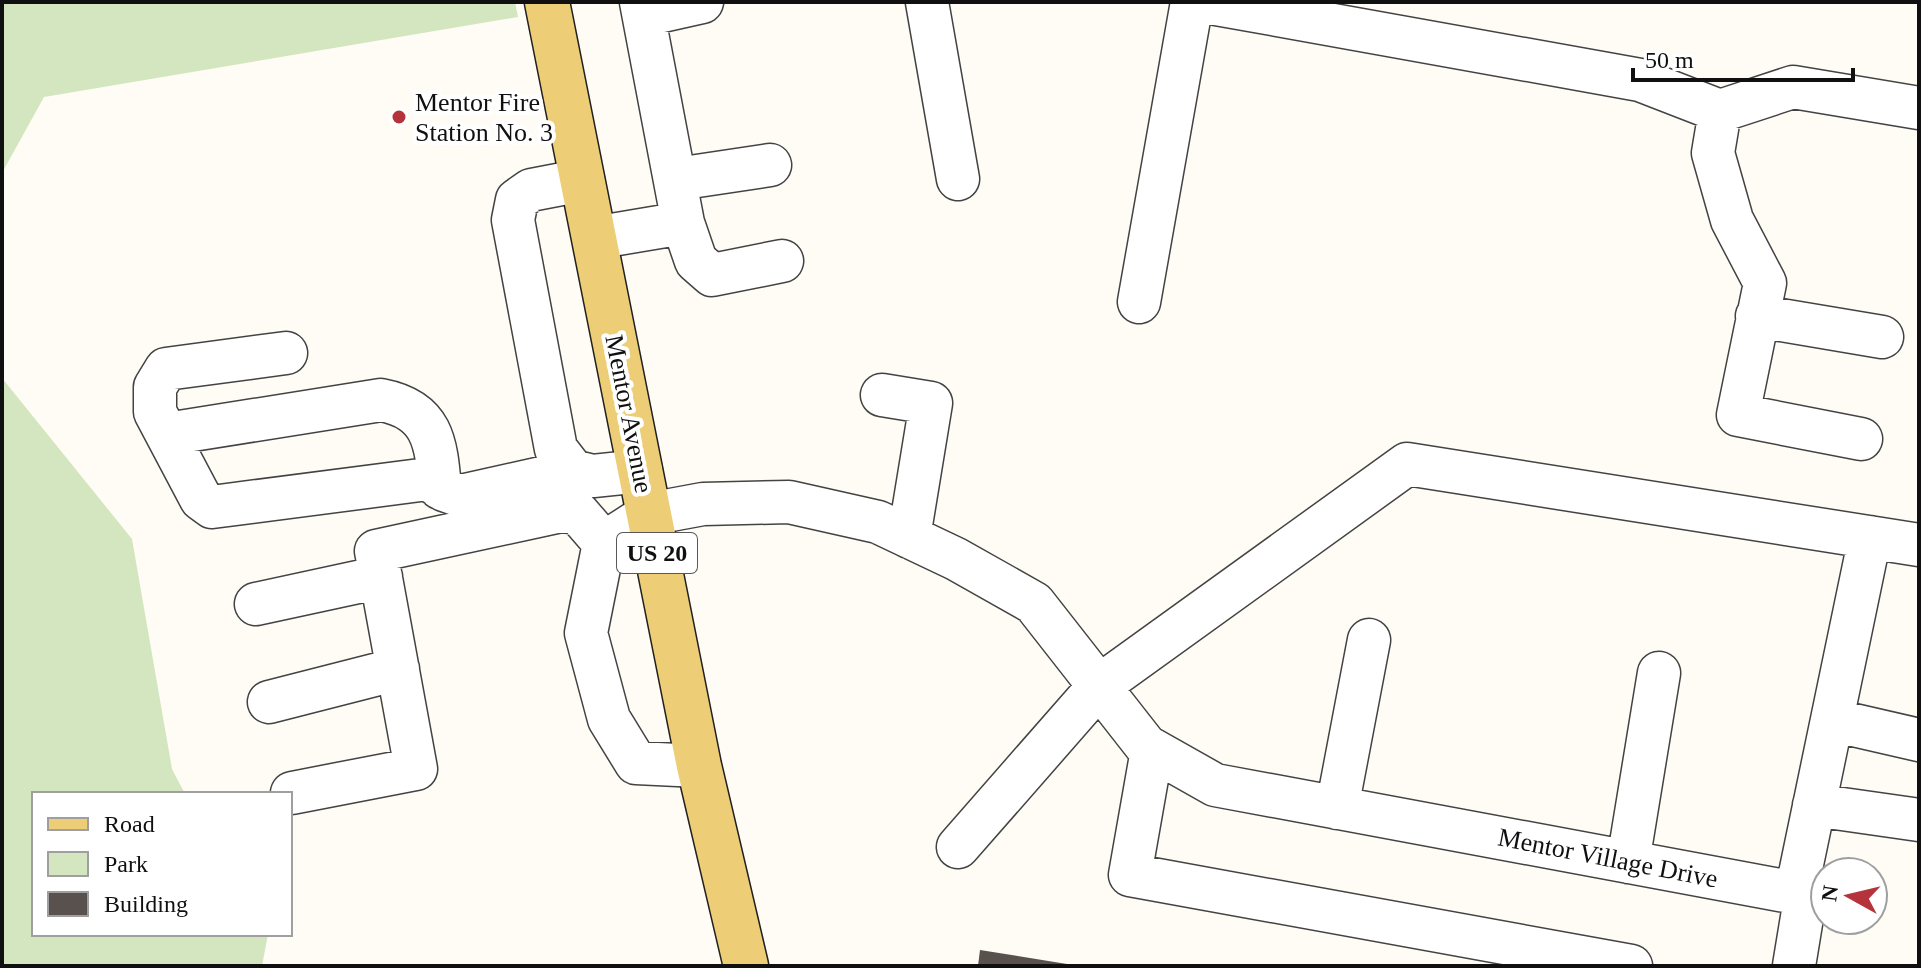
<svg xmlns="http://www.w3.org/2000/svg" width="1921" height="968" font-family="'Times New Roman',serif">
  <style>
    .green { fill: #d4e6bf }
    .building { fill: #58514d }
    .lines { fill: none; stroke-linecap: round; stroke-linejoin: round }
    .minor-casing { stroke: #434343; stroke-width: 45 }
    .major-casing { stroke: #212121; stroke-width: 47 }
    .minor { stroke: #fff; stroke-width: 42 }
    .major { stroke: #edcd75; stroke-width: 44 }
    .poi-dot { fill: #b5333b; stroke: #fff; stroke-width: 3 }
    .labels { text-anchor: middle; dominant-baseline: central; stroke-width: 8; stroke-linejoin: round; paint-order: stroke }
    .shield { fill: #fff; stroke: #585858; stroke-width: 2 }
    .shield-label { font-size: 24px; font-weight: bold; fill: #101010 }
    .poi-label { font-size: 26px; fill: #101010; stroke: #fff; text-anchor: start }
    .street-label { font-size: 26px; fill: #101010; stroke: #fff }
  </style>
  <rect width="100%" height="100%" fill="#fefcf4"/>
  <path class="green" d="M2,2H515L518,17L44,97L2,173Z
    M2,378L132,539L172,769L185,794H34V934H268L262,966H2Z"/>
  <path class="building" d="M980,950L1067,964L1066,966H978Z"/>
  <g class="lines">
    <g class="minor-casing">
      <path id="minor" d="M927,2L958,179
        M1205,2L1640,80L1720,111
        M644,15L702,2
        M677,179L770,165
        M583,180L531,190L517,200L513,220L556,449L573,471L593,476L641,471
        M683,223L696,261L712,275L782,261
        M594,238L683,223L641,2
        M1139,302L1192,2
        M1757,316L1882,337
        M286,353L166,369L155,387V412L201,499L212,507L428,479L444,490L461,496L573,471
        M882,395L931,403L909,537
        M167,434L381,400C433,410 436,442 440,488
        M1861,439L1738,415L1765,283L1732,220L1713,153L1720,111L1793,87L1919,108
        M256,604L381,577
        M269,702L398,669
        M1832,720L1919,740
        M1152,750L1130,875L1631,966
        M699,766L636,763L609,719L586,633L604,543L649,514L703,504L789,502L878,522L956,559L1034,603L1146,746L1215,785L1796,893
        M292,793L416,769L376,551L561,511L578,513L604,543
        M1814,805L1919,820
        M1337,808L1369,640
        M958,847L1099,686L1407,464L1919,545
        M1628,862L1659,673
        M1796,893L1870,537
        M1794,966L1804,905L1796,893"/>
    </g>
    <g class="major-casing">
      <path id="major" d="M547,2L699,766L746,966"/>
    </g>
    <use href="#minor" class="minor"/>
    <use href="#major" class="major"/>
  </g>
  <circle class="poi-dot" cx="399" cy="117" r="8"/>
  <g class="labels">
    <rect class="shield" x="617" y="533" width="80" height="40" rx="6"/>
    <g class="shield-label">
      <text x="657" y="553">US 20</text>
    </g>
    <g class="poi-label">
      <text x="415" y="102">Mentor Fire<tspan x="415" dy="30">Station No. 3</tspan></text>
    </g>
    <g class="street-label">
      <text transform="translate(629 414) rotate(79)">Mentor Avenue</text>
      <text transform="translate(1608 858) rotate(11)">Mentor Village Drive</text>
    </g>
  </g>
  <rect width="1921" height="968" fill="none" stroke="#101010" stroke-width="8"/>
  <rect x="32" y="792" width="260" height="144" fill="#ffffff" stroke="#9f9f9f" stroke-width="2"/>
  <rect x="48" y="818" width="40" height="12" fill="#edcd75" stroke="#9f9f9f" stroke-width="2"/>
  <text x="104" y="832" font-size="24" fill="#101010">Road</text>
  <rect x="48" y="852" width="40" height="24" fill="#d4e6bf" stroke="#9f9f9f" stroke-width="2"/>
  <text x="104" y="872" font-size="24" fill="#101010">Park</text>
  <rect x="48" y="892" width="40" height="24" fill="#58514d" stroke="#9f9f9f" stroke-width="2"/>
  <text x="104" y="912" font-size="24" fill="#101010">Building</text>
  <g transform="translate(1849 896) rotate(278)"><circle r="38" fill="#ffffff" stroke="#9f9f9f" stroke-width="2"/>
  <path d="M0-6L14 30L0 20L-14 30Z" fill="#b5333b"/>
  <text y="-12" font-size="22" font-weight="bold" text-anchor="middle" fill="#101010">N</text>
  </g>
  <path d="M1633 68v12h220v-12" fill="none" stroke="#101010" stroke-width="4"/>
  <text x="1645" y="68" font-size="24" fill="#101010" stroke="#ffffff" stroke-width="6" paint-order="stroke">50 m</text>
</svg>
